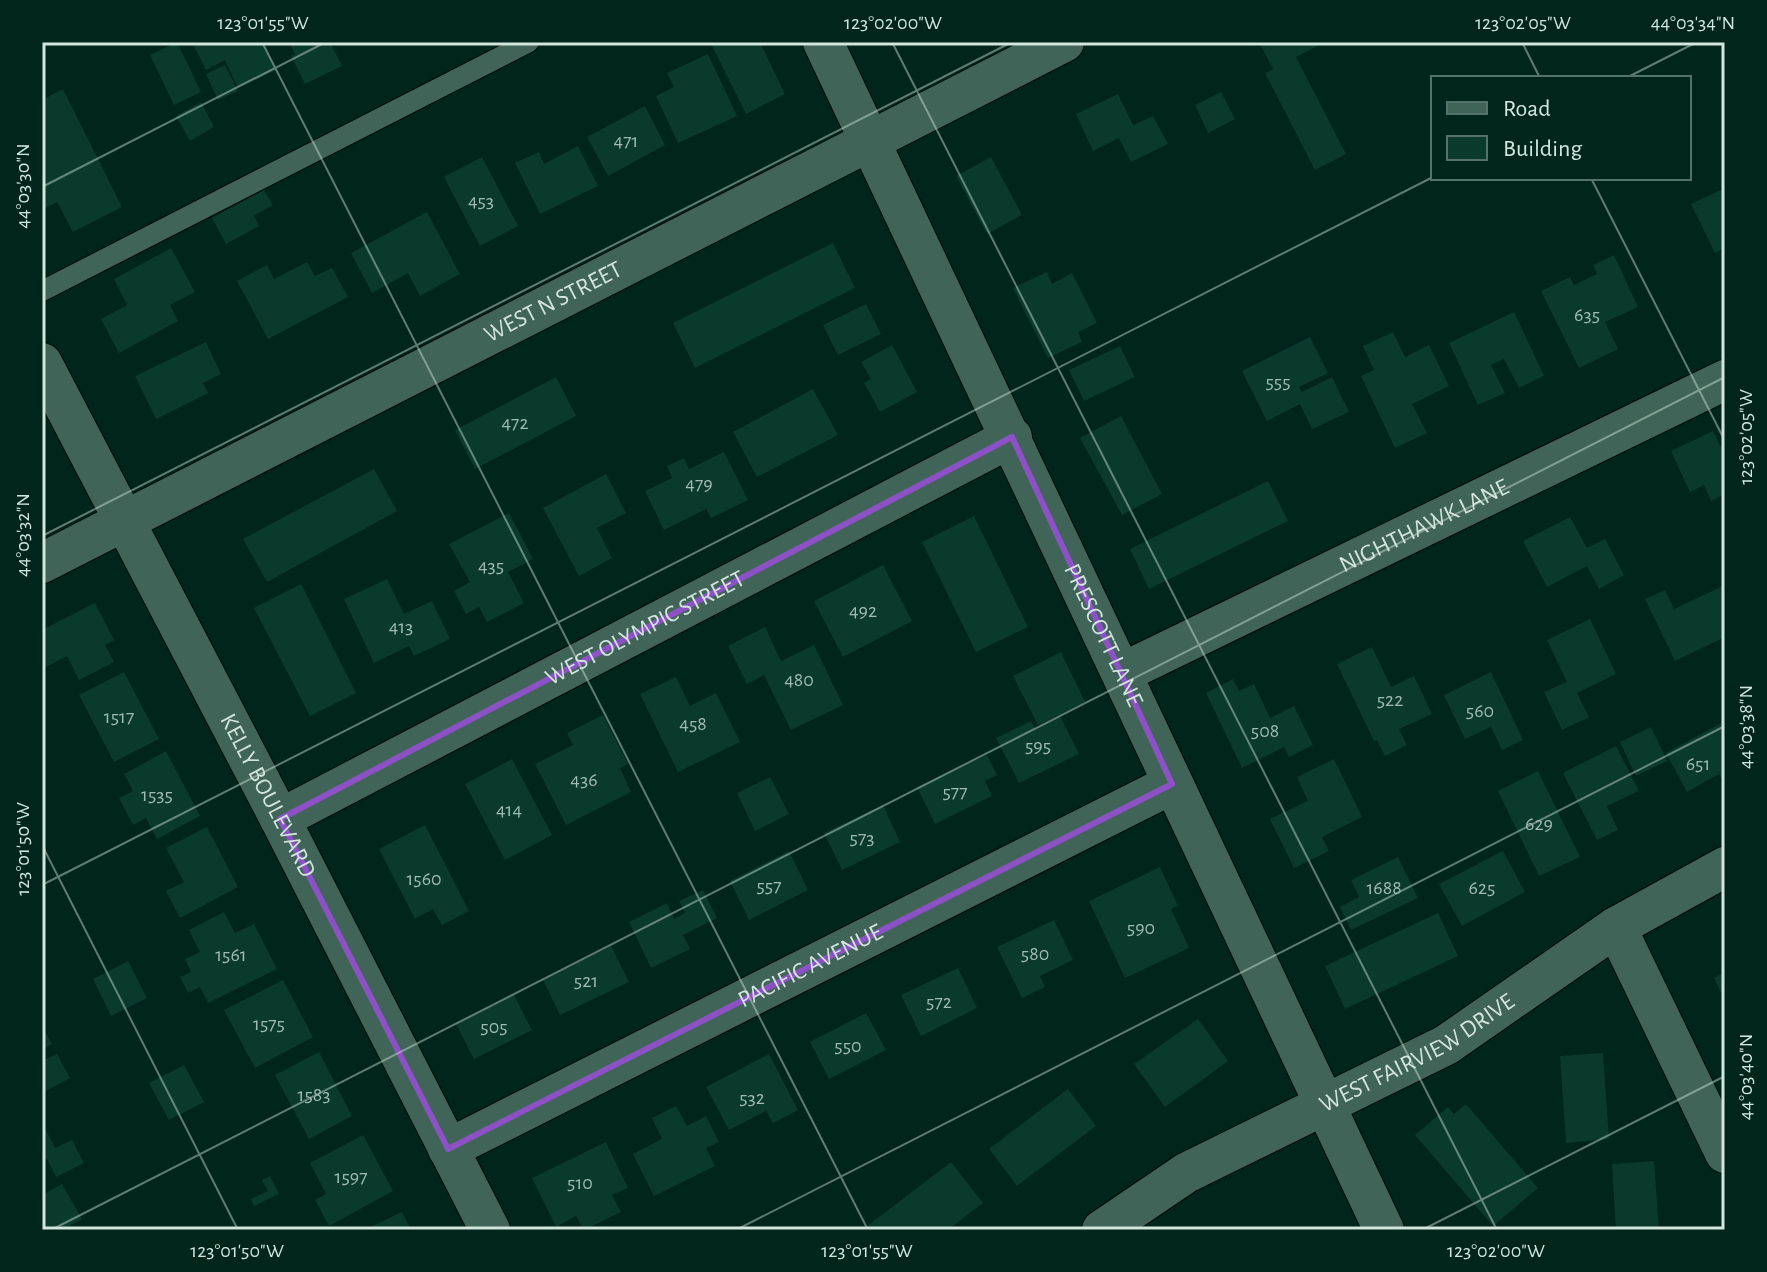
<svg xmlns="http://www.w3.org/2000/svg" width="1767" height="1272" font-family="'Alegreya Sans',sans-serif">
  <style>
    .building { fill: #0a3a2c }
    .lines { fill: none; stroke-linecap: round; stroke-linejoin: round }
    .lane-casing { stroke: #000d06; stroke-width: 22 }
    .street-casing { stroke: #000d06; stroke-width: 42 }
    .lane { stroke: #406457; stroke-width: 20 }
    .street { stroke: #406457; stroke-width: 40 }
    .marked { fill: none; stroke: #8c51c5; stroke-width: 6; stroke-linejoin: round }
    .ticks { fill: none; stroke: #d2e6de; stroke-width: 2; stroke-opacity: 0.45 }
    .labels { text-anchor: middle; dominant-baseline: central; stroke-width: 6; stroke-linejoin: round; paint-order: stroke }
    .number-label { font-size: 20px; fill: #a0bbb2 }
    .street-label { font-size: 24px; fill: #d2e6de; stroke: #00251b }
    .neatline { fill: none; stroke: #d2e6de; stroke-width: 3 }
    .ticks-label { font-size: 20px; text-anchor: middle; fill: #d2e6de }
  </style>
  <rect width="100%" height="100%" fill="#00251b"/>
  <path class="building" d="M177,42L201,92L174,105L150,55Z
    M192,42H262L276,70L238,88L225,60L206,70Z
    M289,42H330L342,66L305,84L291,56L295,54Z
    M710,42H760L785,94L746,114Z
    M1259,42H1325L1296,57L1346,154L1315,170L1265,73L1273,69Z
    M708,54L737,116L678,143L656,96L674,87L667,73Z
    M225,65L238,91L218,100L206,74Z
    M63,89L122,207L73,232L57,202L42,210V100Z
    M1221,92L1235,119L1208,133L1195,105Z
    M1118,94L1133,125L1153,116L1168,144L1131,162L1119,138L1093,151L1076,114Z
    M201,102L214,127L190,141L176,116Z
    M645,106L665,145L608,176L587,137Z
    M578,146L598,186L540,214L515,163L539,152L544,164Z
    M482,157L518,226L480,246L444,177Z
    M991,157L1022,215L987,234L956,176Z
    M1725,188V248L1715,253L1691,204Z
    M264,190L273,205L254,216L259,226L226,244L212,218Z
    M427,212L460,274L420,296L408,273L372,293L351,253Z
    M833,243L855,288L695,368L673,323Z
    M171,248L195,292L170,305L178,321L119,353L101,319L127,305L114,279Z
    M1614,255L1638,307L1605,322L1618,349L1579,368L1541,291L1570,277L1574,285L1597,274L1593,265Z
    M307,262L315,276L332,268L348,297L268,339L237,281L267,265L274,279Z
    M1047,272L1052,284L1072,273L1097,323L1078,332L1082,342L1048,358L1013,288Z
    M866,304L881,334L838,355L823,325Z
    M1514,312L1544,376L1519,388L1504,359L1491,365L1505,393L1478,405L1449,343Z
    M1393,332L1405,357L1429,345L1449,386L1412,404L1427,433L1395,448L1361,376L1374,370L1363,346Z
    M1310,337L1328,373L1299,387L1302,392L1332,377L1349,412L1312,429L1300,404L1267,421L1242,371Z
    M206,342L221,374L203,383L208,393L156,419L135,376Z
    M892,345L917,392L880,412L864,383L871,379L861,362Z
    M1120,346L1135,377L1084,401L1069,370Z
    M556,377L576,416L475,469L455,430Z
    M813,389L838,435L757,477L733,432Z
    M1121,416L1162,494L1122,515L1080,438Z
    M1713,431L1725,456V494L1711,501L1704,485L1690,492L1671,451Z
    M724,452L748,500L711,518L706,509L664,530L645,491L672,478L667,466L684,458L689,469Z
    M374,469L397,511L267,582L243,539Z
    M606,474L626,513L597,528L612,558L579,576L543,508Z
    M1268,481L1288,521L1149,589L1130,549Z
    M509,513L533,559L508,572L524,603L487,622L479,607L466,614L454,591L470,582L449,544Z
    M974,516L1028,627L976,652L922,542Z
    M1570,517L1587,548L1605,539L1624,575L1599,589L1587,566L1547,587L1523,541Z
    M883,565L912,621L843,657L814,601Z
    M387,579L404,614L432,601L450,639L414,656L409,646L374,663L344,599Z
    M301,584L356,693L310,716L254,608Z
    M1725,585V637L1675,661L1645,599L1665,590L1674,609Z
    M95,603L114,640L105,645L114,662L79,680L67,656L42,669V630Z
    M1590,619L1616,674L1577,693L1589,717L1562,730L1544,692L1567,682L1547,640Z
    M765,627L781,661L814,645L843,705L791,730L764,675L747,684L728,646Z
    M1372,647L1391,687L1414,676L1432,714L1399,729L1407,745L1385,756L1377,740L1374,741L1337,664Z
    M1061,652L1085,702L1038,725L1013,676Z
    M124,672L159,739L114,762L79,695Z
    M1491,672L1523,740L1502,750L1491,727L1465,739L1444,695Z
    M676,677L690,706L716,693L740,742L678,772L640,694Z
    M1233,679L1239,691L1254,684L1270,718L1294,706L1313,745L1289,757L1284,747L1242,768L1206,693Z
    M603,715L628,764L620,768L631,792L566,825L535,764L573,745L567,733Z
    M1060,716L1079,754L1019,783L996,738L1031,721L1035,729Z
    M1725,721V784L1719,774L1687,792L1666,753Z
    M1651,727L1667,761L1636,776L1620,742Z
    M1616,746L1639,791L1607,806L1618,830L1597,840L1563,773Z
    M166,751L200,816L157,839L146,818L133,825L119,798L133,791L124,774Z
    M987,755L997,775L985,781L992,796L935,824L917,787Z
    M512,759L552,835L505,860L465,784Z
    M1334,759L1362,817L1322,837L1329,851L1294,868L1270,819L1308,801L1297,777Z
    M1538,771L1580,857L1539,876L1498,791Z
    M770,777L789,814L755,831L737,793Z
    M883,805L900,842L842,870L824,833Z
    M425,825L469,911L442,925L433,909L415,919L379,849Z
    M207,827L238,887L180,918L166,891L184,882L166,848Z
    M789,851L808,890L749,920L730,881Z
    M1503,851L1525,892L1462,926L1439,884Z
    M1398,857L1418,898L1351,930L1340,907L1359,897L1351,880Z
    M1160,867L1178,906L1171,909L1189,948L1125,978L1089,901Z
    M703,890L717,918L683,935L690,949L651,968L629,922L667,903L674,919L685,913L679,901Z
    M224,912L235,933L254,924L277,969L208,1003L200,987L188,993L180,977L191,972L185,959L200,952L189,930Z
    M1438,913L1458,956L1345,1009L1325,966Z
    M1054,920L1073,960L1040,976L1045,987L1022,998L997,947Z
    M611,946L629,982L560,1015L543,980Z
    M128,961L147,998L111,1016L93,979Z
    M958,968L977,1008L921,1036L901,995Z
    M1725,972V1001L1714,978Z
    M283,980L313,1037L255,1068L224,1010Z
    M514,995L532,1030L474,1059L456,1024Z
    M866,1013L886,1050L829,1079L810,1042Z
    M1198,1019L1228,1061L1165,1107L1134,1064Z
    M42,1026L52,1044L42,1049Z
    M319,1052L352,1116L309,1139L275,1075Z
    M1603,1053L1609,1139L1566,1143L1560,1056Z
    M57,1054L70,1078L42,1093V1061Z
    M769,1054L798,1110L773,1123L766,1111L729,1130L706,1087Z
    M184,1065L204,1102L169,1120L149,1083Z
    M1068,1089L1096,1126L1017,1186L989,1149Z
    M1466,1104L1538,1188L1493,1226L1415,1135L1448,1107L1454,1114Z
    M676,1106L687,1126L706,1116L719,1142L706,1148L715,1166L654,1196L633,1154L662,1139L652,1118Z
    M42,1122L55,1148L72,1140L84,1163L56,1177L47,1159L42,1161Z
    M363,1135L393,1191L329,1226L315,1200L326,1194L310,1163Z
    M606,1142L628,1188L612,1195L621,1212L584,1230L576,1216L556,1227L532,1178Z
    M1654,1161L1659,1230H1616L1612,1164Z
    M951,1162L983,1203L948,1230H862Z
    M270,1176L279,1194L254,1206L251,1199L268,1191L262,1180Z
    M62,1184L82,1219L65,1228L66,1230H42V1195Z
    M402,1212L411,1230H364Z"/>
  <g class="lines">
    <g class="lane-casing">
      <path id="lane" d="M42,291L529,42"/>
    </g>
    <g class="street-casing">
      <g id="street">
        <path id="s1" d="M823,42L1384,1230"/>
        <path id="s2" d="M42,363L280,819L490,1230"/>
        <path id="s3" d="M42,563L1064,42"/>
        <path id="s4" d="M1122,673L1725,380"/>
        <path id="s5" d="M280,819L1012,437"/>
        <path d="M1616,927L1725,1153"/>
        <path id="s6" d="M448,1149L1172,784"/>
        <path id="s7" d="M1102,1230L1186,1173L1446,1045L1616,927L1725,867"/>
      </g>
    </g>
    <use href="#lane" class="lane"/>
    <use href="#street" class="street"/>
  </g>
  <path class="marked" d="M1012,437L1172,784L448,1149L280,819Z"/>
  <path class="ticks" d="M262,42L868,1230M892,42L1497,1230M1522,42L1540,78M1626,78L1697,42M1591,178L1725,441M42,187L326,42M42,536L1012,42M42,845L238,1230M42,885L1433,177M51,1230L1725,377M736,1230L1725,726M1422,1230L1725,1076"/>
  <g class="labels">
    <g class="number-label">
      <text x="626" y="141">471</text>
      <text x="481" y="201">453</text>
      <text x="1587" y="315">635</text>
      <text x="1278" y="382">555</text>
      <text x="515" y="423">472</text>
      <text x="699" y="484">479</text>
      <text x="491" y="566">435</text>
      <text x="863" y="611">492</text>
      <text x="401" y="627">413</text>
      <text x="799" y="680">480</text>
      <text x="1390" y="700">522</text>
      <text x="1480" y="711">560</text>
      <text x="119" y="717">1517</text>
      <text x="693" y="724">458</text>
      <text x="1265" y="731">508</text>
      <text x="1038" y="746">595</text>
      <text x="1698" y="764">651</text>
      <text x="584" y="780">436</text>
      <text x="955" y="792">577</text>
      <text x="157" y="795">1535</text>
      <text x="509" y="810">414</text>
      <text x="1539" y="824">629</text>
      <text x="862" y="838">573</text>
      <text x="424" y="879">1560</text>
      <text x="769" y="886">557</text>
      <text x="1384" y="888">1688</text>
      <text x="1482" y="888">625</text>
      <text x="1141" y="928">590</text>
      <text x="1035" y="954">580</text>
      <text x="231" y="955">1561</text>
      <text x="586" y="981">521</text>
      <text x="939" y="1002">572</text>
      <text x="269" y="1024">1575</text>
      <text x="494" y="1027">505</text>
      <text x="848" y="1046">550</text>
      <text x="314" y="1095">1583</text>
      <text x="752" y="1098">532</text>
      <text x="351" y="1177">1597</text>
      <text x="580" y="1183">510</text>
    </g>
    <g class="street-label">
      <text stroke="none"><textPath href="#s3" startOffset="574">WEST N STREET</textPath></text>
      <text stroke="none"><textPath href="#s4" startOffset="336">NIGHTHAWK LANE</textPath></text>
      <text stroke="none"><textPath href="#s5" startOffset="412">WEST OLYMPIC STREET</textPath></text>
      <text stroke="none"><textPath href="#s1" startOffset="656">PRESCOTT LANE</textPath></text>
      <text stroke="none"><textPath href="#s2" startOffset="488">KELLY BOULEVARD</textPath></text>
      <text stroke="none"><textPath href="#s6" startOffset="406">PACIFIC AVENUE</textPath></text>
      <text stroke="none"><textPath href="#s7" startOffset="362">WEST FAIRVIEW DRIVE</textPath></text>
    </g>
  </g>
  <rect width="1767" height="1272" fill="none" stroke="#00251b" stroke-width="88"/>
  <rect x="1431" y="76" width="260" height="104" fill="#00251b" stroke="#547269" stroke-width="2"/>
  <rect x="1447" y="102" width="40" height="12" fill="#406457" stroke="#547269" stroke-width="2"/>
  <text x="1503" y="116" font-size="24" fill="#d2e6de">Road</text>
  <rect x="1447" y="136" width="40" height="24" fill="#0a3a2c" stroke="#547269" stroke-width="2"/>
  <text x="1503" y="156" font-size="24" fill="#d2e6de">Building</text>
  <rect x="44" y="44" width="1679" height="1184" class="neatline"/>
  <g class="ticks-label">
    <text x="263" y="29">123°01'55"W</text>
    <text x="893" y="29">123°02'00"W</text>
    <text x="1523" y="29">123°02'05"W</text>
    <text x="1693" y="29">44°03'34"N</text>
    <text transform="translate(22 186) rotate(-90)" y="7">44°03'30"N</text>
    <text transform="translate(1745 437) rotate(-90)" y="7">123°02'05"W</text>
    <text transform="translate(22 535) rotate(-90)" y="7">44°03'32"N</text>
    <text transform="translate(1745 727) rotate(-90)" y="7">44°03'38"N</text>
    <text transform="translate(22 849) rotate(-90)" y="7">123°01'50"W</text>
    <text transform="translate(1745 1077) rotate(-90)" y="7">44°03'40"N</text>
    <text x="237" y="1257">123°01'50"W</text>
    <text x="867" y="1257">123°01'55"W</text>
    <text x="1496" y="1257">123°02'00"W</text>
  </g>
</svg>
